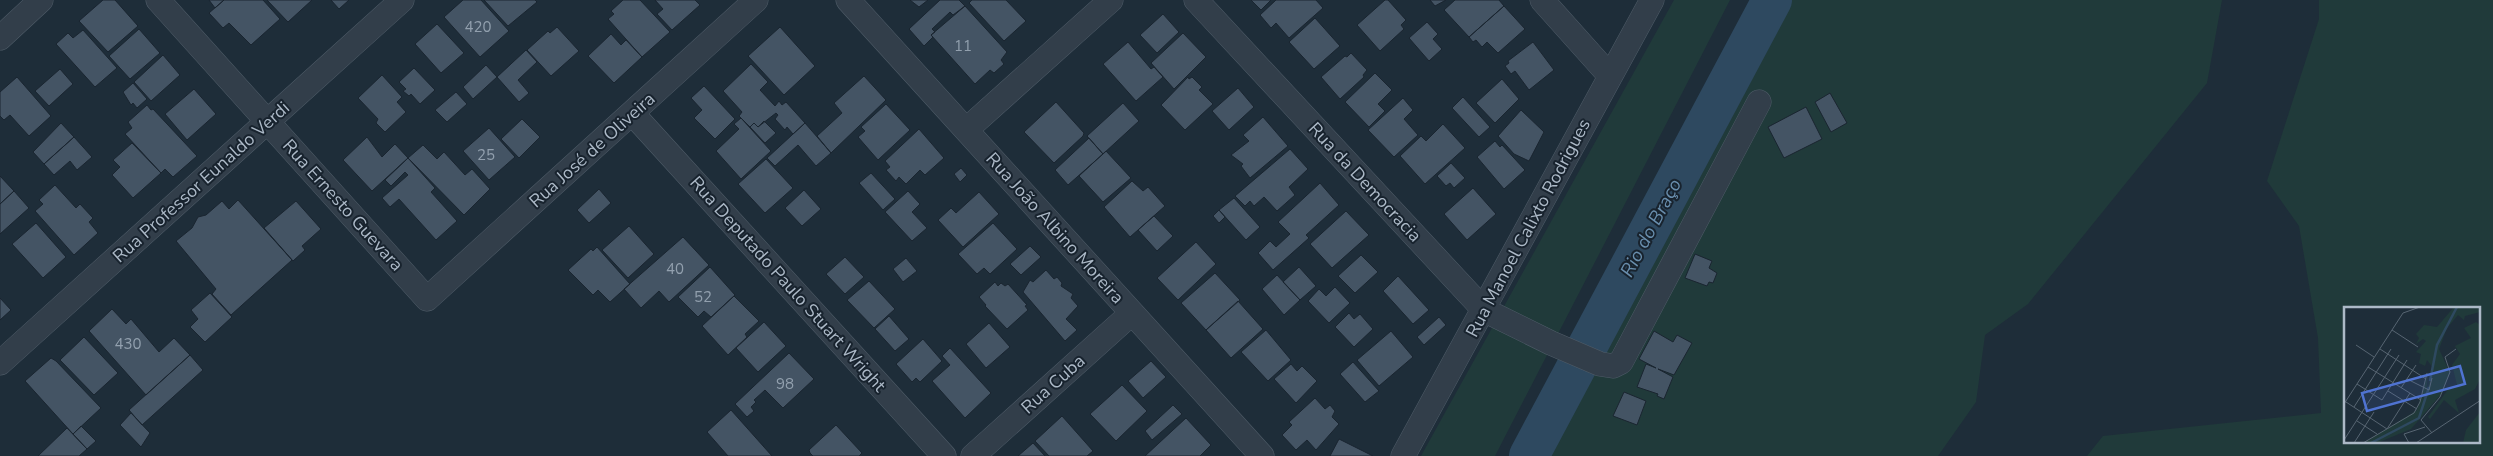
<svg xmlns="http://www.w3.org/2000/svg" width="2493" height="456" font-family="'Nunito Sans',sans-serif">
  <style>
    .green { fill: #203a3a; fill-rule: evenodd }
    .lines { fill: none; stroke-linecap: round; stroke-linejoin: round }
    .river { stroke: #2e4960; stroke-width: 40 }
    .building { fill: #445464; stroke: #1a2530 }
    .minor-casing { stroke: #4f5c68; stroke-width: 25 }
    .minor { stroke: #323e4a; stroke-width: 24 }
    .labels { text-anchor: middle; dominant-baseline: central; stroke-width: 4; stroke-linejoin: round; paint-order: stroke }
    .number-label { font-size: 15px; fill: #92a0ae }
    .street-label { font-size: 18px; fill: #acb9c7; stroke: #18232e }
    .water-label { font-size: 19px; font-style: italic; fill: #698ead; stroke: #18232e }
    .inset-river { fill: none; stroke: #2e4960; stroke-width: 2.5 }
    .inset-road { fill: none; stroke: #576572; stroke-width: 1 }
    .view { fill: #4f73d2; fill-opacity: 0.15; stroke: #4f73d2; stroke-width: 2.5 }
    .inset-edge { fill: none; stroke: #acb9c7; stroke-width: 2.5 }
  </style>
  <rect width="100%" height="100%" fill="#1e2d39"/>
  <path class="green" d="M1674,0H1730L1495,456H1421Z
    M1758,0H2222L2207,83L2028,304L1985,335L1976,402L1938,456H1516Z
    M2319,0H2493V456H2087L2103,436L2321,413L2318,338L2299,226L2267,181L2319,19ZM2346,308H2479V442H2346Z"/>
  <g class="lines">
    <path class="river" d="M1529,456L1772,0"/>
  </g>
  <path class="building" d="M103,0H115L138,26L108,52L79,21Z
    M209,0H224L215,8Z
    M224,0H263L280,19L251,45L229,23L223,28L209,13Z
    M267,0H312L288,22Z
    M331,0H349L339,9Z
    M463,0H481L509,31L480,57L444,17Z
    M484,0H535L537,2L508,26Z
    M623,0H640L670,32L642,57L608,19L614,14L611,11Z
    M655,0H695L700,5L672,30L657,14L663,9Z
    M910,0H928L919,7Z
    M940,0H959L965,6L953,15L950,12L932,29L935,32L931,35L933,37L924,46L909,29Z
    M972,0H1006L1026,21L1004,41L969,3Z
    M1251,0H1271L1261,10Z
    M1276,0H1316L1323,8L1289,38L1276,23L1271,28L1260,15Z
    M1385,0H1388L1406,20L1401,25L1404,29L1380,51L1357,25Z
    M1430,0H1446L1435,6Z
    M1455,0H1499L1504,6L1469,37L1444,10Z
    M965,6L1007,52L1001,60L1004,64L994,73L990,70L975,84L931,35Z
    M1504,6L1525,29L1498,53L1487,42L1482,47L1476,40L1473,42L1469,37Z
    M1163,14L1179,32L1157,53L1140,35Z
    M1315,18L1340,46L1314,69L1289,42Z
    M1427,22L1438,34L1433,39L1442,49L1429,61L1409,38Z
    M437,24L464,53L441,73L415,44Z
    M557,27L579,51L551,76L527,50L548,31L550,33Z
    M780,27L815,66L784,95L748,56Z
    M139,29L160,53L130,79L109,56Z
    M83,30L117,68L95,87L56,44L68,33L73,38Z
    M1183,33L1206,57L1174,89L1151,63Z
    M611,34L621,45L626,40L642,57L614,83L588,56Z
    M1128,42L1151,69L1154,67L1163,77L1136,101L1103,64Z
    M1533,42L1554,70L1529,90L1515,71L1511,74L1505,66L1509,63L1508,61Z
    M526,50L537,62L518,80L529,93L519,102L497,77Z
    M1351,53L1367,70L1363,75L1364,77L1340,99L1321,77L1345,56L1347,57Z
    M163,55L180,75L151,101L134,82Z
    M751,64L768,82L760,90L775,106L779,101L782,105L786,102L805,123L793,134L787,127L785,130L775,119L778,115L776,113L758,127L754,123L750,127L739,116L742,112L723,91Z
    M486,65L497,77L473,99L463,87Z
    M414,68L435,90L420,104L411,94L409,96L403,91L406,89L399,82Z
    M60,69L73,84L49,106L35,91Z
    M1375,73L1392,90L1378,104L1385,111L1369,127L1345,102Z
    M382,75L402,97L397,102L406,112L385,132L376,123L378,119L358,98Z
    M864,76L886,100L831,153L817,136L842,113L834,103Z
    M17,77L51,116L29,136L10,115L4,120L0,116V92Z
    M1188,77L1189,79L1192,77L1202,87L1199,90L1213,104L1185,130L1161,105Z
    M1502,79L1519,99L1495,123L1476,103Z
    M133,83L147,99L137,108L133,103L131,105L123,92Z
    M704,86L735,119L715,139L694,118L702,110L691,98Z
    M1238,88L1254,107L1229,130L1212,111Z
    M194,89L216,114L187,140L165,114Z
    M456,92L467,104L447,122L435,110Z
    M1830,93L1847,123L1831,132L1815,102Z
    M1463,97L1490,127L1479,137L1452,108Z
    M1403,98L1413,110L1404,119L1418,135L1394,157L1368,130Z
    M1056,102L1084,133L1083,136L1054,163L1024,132Z
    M1123,103L1139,121L1103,154L1087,136Z
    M886,104L910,130L878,160L858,137L865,131L861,127Z
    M147,105L151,110L153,109L197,156L173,177L165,169L161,173L125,134L132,128L128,122Z
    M1806,107L1822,139L1784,158L1768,127Z
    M1521,110L1544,132L1529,161L1514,154L1498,136Z
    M1263,117L1288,146L1250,178L1241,166L1243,164L1231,155L1249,141L1243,135Z
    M741,118L771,151L741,179L716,151L739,129L734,124Z
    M522,119L540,137L519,158L501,139Z
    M764,121L776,133L765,143L750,127L754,123L758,127Z
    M61,123L74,137L44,164L33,152Z
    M805,123L831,153L816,166L798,145L775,166L767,158Z
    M1443,124L1465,148L1425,184L1400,156L1421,136L1426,141Z
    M489,128L515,157L489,180L463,151Z
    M919,129L944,158L925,175L920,170L906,184L899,177L896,181L886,170L890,167L885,161Z
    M74,137L92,157L77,170L70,161L54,175L44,164Z
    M367,137L382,157L395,144L408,158L372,191L343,160Z
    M1089,138L1103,154L1068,185L1055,170Z
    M1495,141L1500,147L1502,145L1525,170L1504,189L1477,157Z
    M132,143L161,173L133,198L112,175L120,167L113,160Z
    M423,145L437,159L444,152L465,175L472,169L490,189L464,215L408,158Z
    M1290,149L1308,169L1289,187L1295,195L1277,211L1264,197L1254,206L1250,201L1245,206L1235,196Z
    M1106,151L1131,178L1103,202L1079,176Z
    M408,158L435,188L431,192L457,221L436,240L399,199L390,207L382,198L408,175L405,172L391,186L385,180Z
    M766,159L793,188L765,213L738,184Z
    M1451,163L1465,178L1454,188L1450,183L1446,186L1437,176Z
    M961,168L967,175L960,182L954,174Z
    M871,173L895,199L883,210L859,183Z
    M0,176L14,191L0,204Z
    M1132,181L1143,191L1148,187L1165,206L1130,237L1104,207Z
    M1320,183L1339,205L1306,235L1309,238L1273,270L1258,253L1270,241L1276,247L1290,234L1278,222Z
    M55,185L76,208L80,204L93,218L89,222L98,233L74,255L35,211L43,204L39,200Z
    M1473,188L1496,214L1467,240L1444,214Z
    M599,189L611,203L589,223L577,210Z
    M804,190L821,209L802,226L785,208Z
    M14,191L29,208L0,234V204Z
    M908,191L920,204L912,212L927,228L912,241L885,212Z
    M979,192L999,214L963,247L938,220L951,208L956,213Z
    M1234,198L1260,227L1246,240L1219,210Z
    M238,200L292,260L231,315L212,294L216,289L176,241L192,228L198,217L206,215L222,201L229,209Z
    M296,201L321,229L302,246L305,250L293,261L264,228Z
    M1219,210L1225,217L1219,223L1213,216Z
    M1346,211L1369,235L1332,268L1310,244Z
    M1154,216L1173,236L1157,251L1138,230Z
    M36,223L66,257L43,278L12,244Z
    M993,223L1017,249L990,274L984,268L977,274L958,254Z
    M629,226L654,254L628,278L602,250Z
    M683,237L709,265L669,302L659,291L641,308L624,289Z
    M1196,242L1216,264L1178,300L1157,278Z
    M1030,246L1041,257L1021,275L1010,264Z
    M597,247L630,284L610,302L598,290L593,295L568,270L591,249L593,251Z
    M1695,254L1712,261L1709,268L1717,273L1713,283L1709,282L1707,286L1685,278Z
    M1361,255L1378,272L1355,293L1338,276Z
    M845,257L864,277L845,294L826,274Z
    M906,258L917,271L903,282L893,269Z
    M710,267L735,295L711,317L704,311L698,317L678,297Z
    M1299,267L1316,286L1300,300L1283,282Z
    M1046,270L1054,279L1057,277L1062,283L1061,286L1073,294L1071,298L1078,306L1066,319L1077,330L1065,341L1023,292L1030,280L1033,282Z
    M1215,273L1240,300L1206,330L1181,303Z
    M1277,275L1300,300L1284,315L1262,289Z
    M1398,276L1429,310L1413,324L1383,291Z
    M869,281L895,309L874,328L847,300Z
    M995,282L998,286L1001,283L1005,286L1008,284L1027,305L1025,306L1028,310L1007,329L985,306L986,305L979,297Z
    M1335,287L1350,303L1329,323L1308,301L1319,289L1326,296Z
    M210,293L232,317L205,342L190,327L198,319L191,310Z
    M734,296L759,321L745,334L747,337L728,355L702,326Z
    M0,298L11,310L0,320Z
    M1238,301L1263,329L1231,358L1206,330Z
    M112,309L126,324L131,319L159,352L174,338L190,355L146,395L89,331Z
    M1349,313L1354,319L1360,314L1373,329L1354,347L1335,327Z
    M889,316L909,339L895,351L875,329Z
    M1439,317L1446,325L1424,345L1417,337Z
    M764,322L786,346L758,372L736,348Z
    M989,323L1010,347L986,368L966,344Z
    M1266,330L1291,360L1268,381L1241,352Z
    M1391,331L1413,357L1379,386L1357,360Z
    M1654,331L1673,342L1677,335L1692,343L1674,375L1658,369L1673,377L1664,399L1657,396L1658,394L1637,387L1646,364L1656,368L1639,359Z
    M84,337L118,373L94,395L60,360Z
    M923,339L942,361L920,382L916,378L912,382L896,364Z
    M950,348L991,393L965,418L932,381L950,365L942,356Z
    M789,353L814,379L783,408L765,390L754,400L756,402L751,407L754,411L747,417L735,404Z
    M190,355L203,370L142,425L129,410Z
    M51,358L56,361L101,408L73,434L25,381Z
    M1151,361L1166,377L1143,398L1128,381Z
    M1353,362L1379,391L1365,402L1340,374Z
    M1291,364L1297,371L1302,366L1317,381L1296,403L1274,379Z
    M1122,385L1147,411L1116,441L1090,414Z
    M1624,392L1646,401L1637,425L1613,416Z
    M1315,398L1325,409L1330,405L1335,411L1332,417L1339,424L1316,450L1307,440L1296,450L1282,435L1292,425L1289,422Z
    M1173,405L1182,414L1152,440L1145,431Z
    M731,410L772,456H728L707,432Z
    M131,413L150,433L141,447L120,425Z
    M1062,416L1093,451L1087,456H1049L1035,441Z
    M1186,418L1211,445L1200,456H1145Z
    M836,425L862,453L859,456H813L810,453L809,450Z
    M81,426L96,441L87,449L73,434Z
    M67,428L87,449L79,456H38Z
    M1339,439L1373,456H1330Z
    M1033,443L1045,456H1018Z"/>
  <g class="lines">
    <g class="minor-casing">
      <path id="minor" d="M158,0L427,299L756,0
        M848,0L1262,456
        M1196,0L1484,310L1551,343L1600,364L1613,366L1621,362L1759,102
        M1542,0L1610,76
        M0,38L41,0
        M632,113L944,456
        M966,130L1111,0
        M0,363L402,0
        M973,456L1132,313
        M1403,456L1652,0"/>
    </g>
    <use href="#minor" class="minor"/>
  </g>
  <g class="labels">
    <g class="number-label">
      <text x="478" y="27">420</text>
      <text x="963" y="46">11</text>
      <text x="486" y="155">25</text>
      <text x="675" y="269">40</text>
      <text x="703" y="297">52</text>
      <text x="128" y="344">430</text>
      <text x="785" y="384">98</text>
    </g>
    <g class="street-label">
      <text transform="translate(592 150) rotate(-42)">Rua José de Oliveira</text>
      <text transform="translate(201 182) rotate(-42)">Rua Professor Eunaldo Verdi</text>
      <text transform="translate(1365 182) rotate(47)">Rua da Democracia</text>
      <text transform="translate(343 205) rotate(48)">Rua Ernesto Guevara</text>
      <text transform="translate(1055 228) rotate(48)">Rua João Albino Moreira</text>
      <text transform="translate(1528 228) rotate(-62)">Rua Manoel Calixto Rodrigues</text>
      <text transform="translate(788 284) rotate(48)">Rua Deputado Paulo Stuart Wright</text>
      <text transform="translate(1053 384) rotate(-42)">Rua Cuba</text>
    </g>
    <g class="water-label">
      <text transform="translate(1651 228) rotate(-62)">Rio do Braço</text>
    </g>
  </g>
  <g transform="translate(2344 307)">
    <rect width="136" height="136" fill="#1e2d39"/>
    <path d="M110,0H136V5L121,9L120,13L114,8L103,21L95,42L106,66L98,86L67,122L33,136H20L73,103L84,66L82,88L89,61L83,53L81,59L75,56L77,47L72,45L82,34L79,32L72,37L75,31L72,27L80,18L93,20ZM132,15L136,18L137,70L131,82L111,93L115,106L100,93L86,112L84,110L105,81L113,78L108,58L116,47L111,39L127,31L120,21ZM136,105V136H119L122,123Z" fill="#203a3a"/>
    <path class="inset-river" d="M86,74L93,38L113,0M27,136L75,111L85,80"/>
    <path class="inset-road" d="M48,23L74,40M12,38L30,50M36,42L82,72M24,60L77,93M63,72L85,83L88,71M13,77L38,93L63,53M57,81L72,58M44,84L73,102M2,95L43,122L66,86M0,97L59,6L76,0M10,100L47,42M13,114L33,127M88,126L77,113L96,90L106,65L101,50L112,42M0,133L55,48M10,136L30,105M19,136L70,106L76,95L83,66M65,136L60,127L81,120M72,136L137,93"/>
    <path class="view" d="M116,59L121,77L23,104L18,86Z"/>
    <rect width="136" height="136" class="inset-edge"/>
  </g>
</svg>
